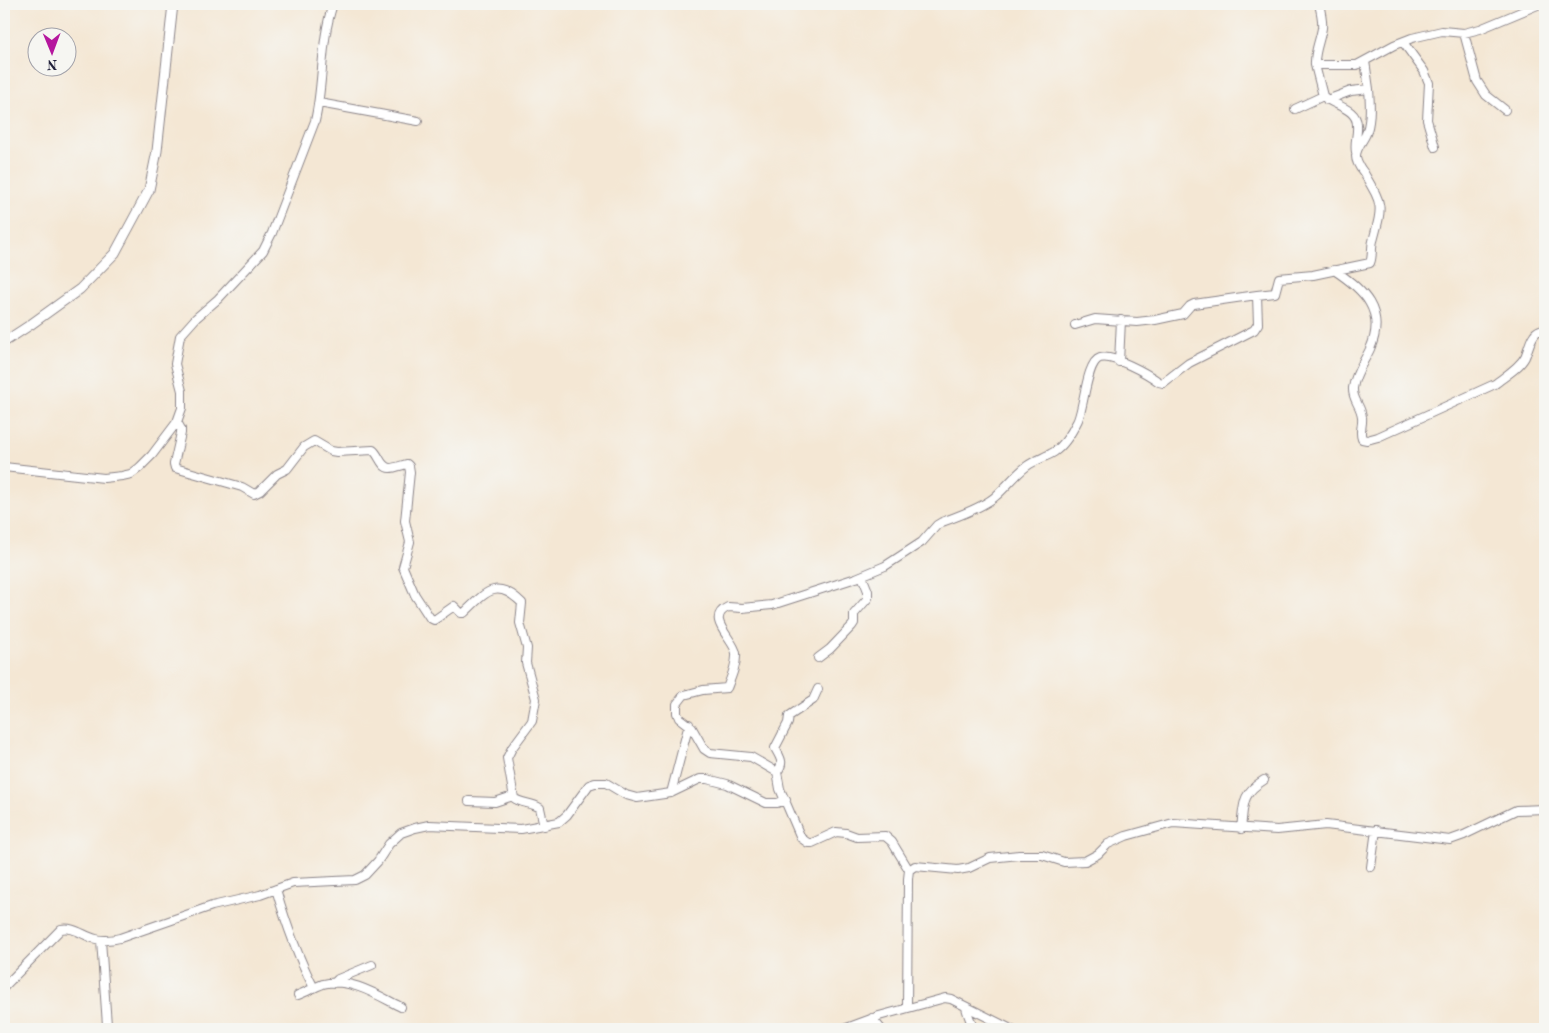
<svg xmlns="http://www.w3.org/2000/svg" width="1549" height="1033" font-family="'Old Standard TT',serif">
  <style>
    .lines { fill: none; stroke-linecap: round; stroke-linejoin: round }
    .minor-casing { stroke: #8b8488; stroke-width: 10 }
    .major-casing { stroke: #8b8488; stroke-width: 11 }
    .minor { stroke: #fff; stroke-width: 8 }
    .major { stroke: #fff; stroke-width: 9 }
  </style>
  <rect width="100%" height="100%" fill="#f6f6f2"/>
  <filter id="ink" filterUnits="userSpaceOnUse"><feTurbulence type="fractalNoise" baseFrequency=".02" numOctaves="2"/><feDisplacementMap in="SourceGraphic" scale="10" xChannelSelector="R" yChannelSelector="G"/><feConvolveMatrix kernelMatrix="1 2 1 2 8 2 1 2 1" color-interpolation-filters="sRGB"/></filter>
  <filter id="wash" filterUnits="userSpaceOnUse"><feTurbulence type="fractalNoise" baseFrequency=".0096" numOctaves="4" result="noise"/><feDisplacementMap in="SourceGraphic" scale="20" xChannelSelector="R" yChannelSelector="G"/><feGaussianBlur stdDeviation="1.12" result="paint"/><feColorMatrix in="noise" values="0 0 0 0 0 0 0 0 0 0 0 0 0 0 0 0 0 1.4 0 .05"/><feComposite in="paint" operator="in"/></filter>
  <g filter="url(#wash)">
    <rect width="100%" height="100%" fill="#f4e7d4"/>
  </g>
  <g filter="url(#ink)">
    <g class="lines">
      <g class="minor-casing">
        <path id="minor" d="M1464,33L1477,81L1486,95L1505,110
          M1403,42L1424,71L1429,83L1427,120L1435,147
          M1315,65C1314,52 1320,41 1322,28C1323,20 1321,12 1319,4
          M1327,100L1351,91L1369,89L1365,61
          M319,103L418,121
          M1295,109L1323,96
          M1356,152C1354,142 1358,135 1357,125C1357,108 1334,106 1323,96L1315,65H1357L1394,45L1412,38L1442,31L1464,33L1480,29L1540,4
          M1334,270C1363,289 1387,311 1370,349C1364,362 1355,373 1353,388C1352,400 1361,405 1362,417C1363,425 1359,432 1362,439L1367,440L1378,437L1495,384C1505,376 1519,368 1525,357C1529,348 1531,333 1540,330L1545,333
          M1075,325L1095,319L1137,322L1155,320L1183,314L1190,306L1194,304L1257,295
          M1119,362L1121,320
          M177,422L181,429V433L174,464L175,468L242,487L254,494L260,491L277,474L287,469L304,447L314,441L331,451L337,452L373,450C379,454 381,468 390,468C395,468 402,465 407,464L409,466L410,472L405,521L410,542L403,567L415,595L430,618L434,620L437,618L454,606L461,613H464C485,593 496,577 522,603L520,623L527,648L526,663L536,699L532,721L512,748L507,758L514,798C521,804 532,802 540,808L544,826
          M4,467L104,478L122,476L131,474L139,468L152,455L177,422L182,408V391L175,364L180,336L196,318L218,299L263,251L272,233L315,121C324,83 320,42 333,4
          M818,658L830,649L852,626L854,623V614L868,598V591L862,576
          M818,689L813,700L789,716L788,723L775,748C780,758 785,762 777,772L780,789L801,838L808,843H812L836,832L846,833L857,837L885,836L892,842L909,870
          M777,772L751,757L710,753L704,749L692,728L679,718L677,713V704L684,695L703,690L727,688C731,678 737,664 736,653C734,639 704,618 728,607L742,608L772,605L856,578L885,566L922,542L937,525L942,522C956,517 987,505 997,495C1007,486 1016,474 1027,466C1035,460 1046,457 1054,452C1065,445 1072,432 1077,422C1084,410 1086,362 1100,358C1113,354 1148,374 1159,382L1163,383L1189,363L1254,330L1258,324L1257,295L1275,293L1279,278L1313,275L1370,263C1373,256 1371,248 1373,241C1383,204 1383,206 1364,173C1360,168 1356,162 1356,156C1356,147 1365,139 1367,131C1371,118 1370,103 1369,89
          M671,793L689,724
          M469,801L495,802L513,796
          M1241,829C1244,804 1241,794 1264,780
          M1371,867L1376,830
          M276,889C286,924 297,955 314,988
          M101,940L107,1025
          M334,983L338,979L372,965
          M4,987L61,929C73,926 84,936 96,939C104,941 112,940 120,938L212,906L260,895L293,883L355,880L365,875L378,861L389,844L401,833L415,828L429,825L521,829L559,822L567,815L589,785L595,783H606L626,795L637,798L671,793L700,779H707L727,784L766,803H777L786,800
          M298,995C306,992 315,987 323,984C350,977 379,996 401,1007
          M966,1007C967,1015 973,1023 972,1029
          M907,1008L908,879L909,870L915,866L958,870L969,868L990,858L1019,855H1042L1064,862L1085,861L1098,854L1108,844L1126,836L1173,823L1277,830L1326,825L1450,840L1464,835L1516,810L1545,809
          M872,1018L881,1029
          M844,1029L879,1016L945,998L951,999L1011,1029"/>
      </g>
      <g class="major-casing">
        <path id="major" d="M4,342L30,325L80,289L115,253L149,190L157,151L173,4"/>
      </g>
      <use href="#minor" class="minor"/>
      <use href="#major" class="major"/>
    </g>
  </g>
  <rect width="1549" height="1033" fill="none" stroke="#f6f6f2" stroke-width="20"/>
  <g transform="translate(52 52) rotate(179)"><circle r="24" fill="#f6f6f2" stroke="#a1a1a9"/>
  <path d="M0-4L9 19L0 12L-9 19Z" fill="#b5179e"/>
  <text y="-8" font-size="14" font-weight="bold" text-anchor="middle" fill="#22223b">N</text>
  </g>
</svg>
